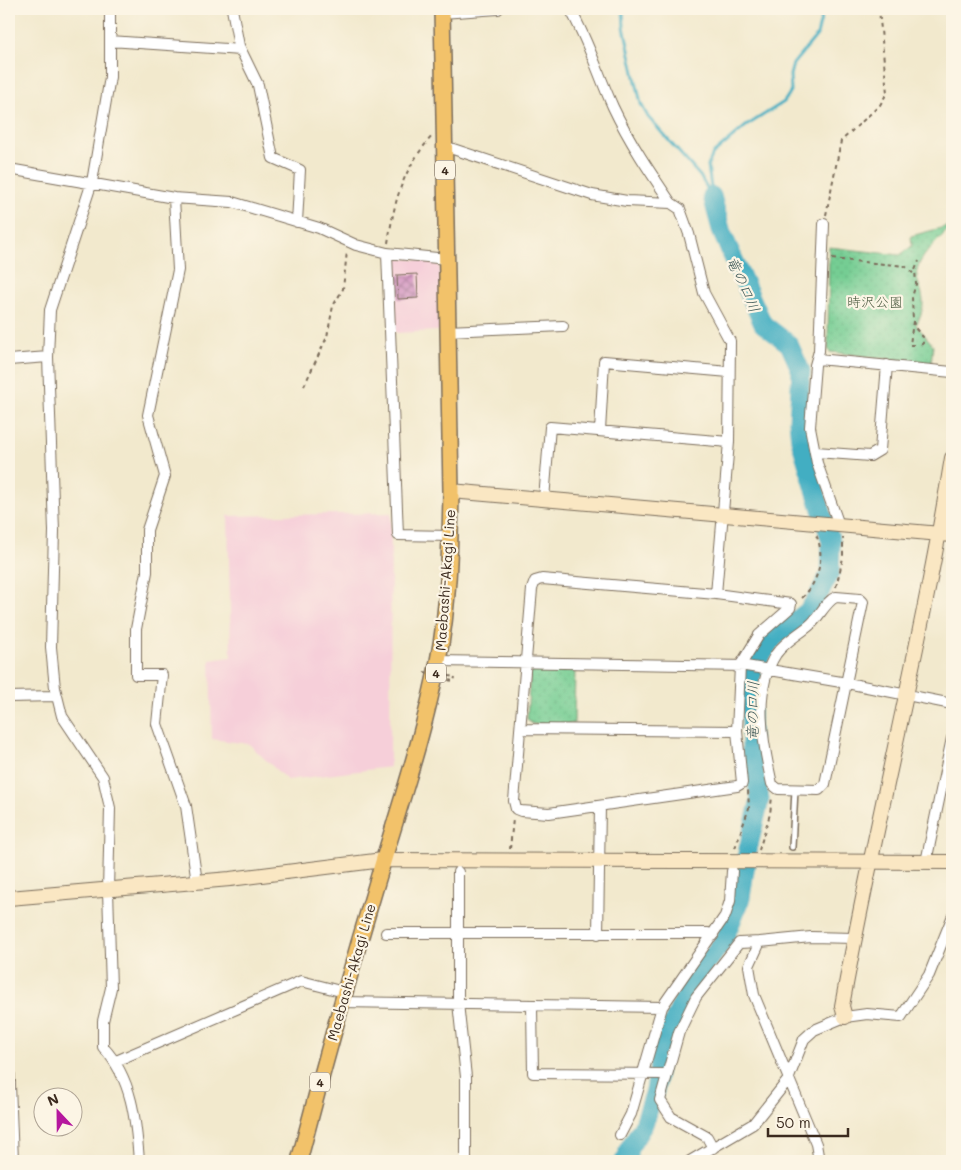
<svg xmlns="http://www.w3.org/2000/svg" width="961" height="1170" font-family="Mali,'Klee One',sans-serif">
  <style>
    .built { fill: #f6cfd9 }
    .grass { fill: url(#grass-dots); stroke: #587c58 }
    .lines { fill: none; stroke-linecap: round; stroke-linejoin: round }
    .stream { stroke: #43aec2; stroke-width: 3 }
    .river { stroke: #43aec2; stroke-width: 19 }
    .building { fill: url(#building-cross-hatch) }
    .lane-casing { stroke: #7b6d5b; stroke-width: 8 }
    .street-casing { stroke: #7b6d5b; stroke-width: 12 }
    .secondary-casing { stroke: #7b6d5b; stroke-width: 16 }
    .primary-casing { stroke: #7b6d5b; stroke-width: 18 }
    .path { stroke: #7b6d5b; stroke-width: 2; stroke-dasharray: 4 4; stroke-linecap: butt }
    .lane { stroke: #fff; stroke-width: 5 }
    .street { stroke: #fff; stroke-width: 10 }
    .secondary { stroke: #fae7c3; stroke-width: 14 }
    .primary { stroke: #f2c26a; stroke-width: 15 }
    .path-bridge { stroke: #7b6d5b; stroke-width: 2; stroke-dasharray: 4 4; stroke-linecap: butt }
    .labels { text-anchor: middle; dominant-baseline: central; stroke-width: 4.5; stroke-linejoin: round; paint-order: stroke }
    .shield { fill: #fcf5e5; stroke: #75675a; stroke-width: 1 }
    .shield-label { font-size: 12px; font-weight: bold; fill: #3b2a1e }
    .park-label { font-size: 14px; fill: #4c5b41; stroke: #fcf5e5 }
    .street-label { font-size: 14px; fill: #3b2a1e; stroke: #fcf5e5 }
    .water-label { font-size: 15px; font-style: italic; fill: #3e5857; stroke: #fcf5e5 }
  </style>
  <defs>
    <pattern id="grass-dots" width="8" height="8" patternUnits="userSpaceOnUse" patternTransform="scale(1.25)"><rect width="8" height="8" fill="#74cd93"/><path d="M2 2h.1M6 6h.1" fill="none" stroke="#65b07e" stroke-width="1.8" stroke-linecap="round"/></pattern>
    <pattern id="building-cross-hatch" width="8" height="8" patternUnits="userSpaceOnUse" patternTransform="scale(1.25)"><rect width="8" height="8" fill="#d08fbf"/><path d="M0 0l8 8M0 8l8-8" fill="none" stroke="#aa759b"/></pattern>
  </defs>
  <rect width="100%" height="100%" fill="#fcf5e5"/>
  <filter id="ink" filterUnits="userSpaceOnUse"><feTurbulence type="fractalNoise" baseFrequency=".02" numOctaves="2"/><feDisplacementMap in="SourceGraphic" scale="10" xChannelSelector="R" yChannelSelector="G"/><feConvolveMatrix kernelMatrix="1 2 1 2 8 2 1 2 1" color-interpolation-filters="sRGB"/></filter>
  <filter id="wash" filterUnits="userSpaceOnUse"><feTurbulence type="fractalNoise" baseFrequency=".0096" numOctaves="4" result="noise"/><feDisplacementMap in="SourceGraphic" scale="20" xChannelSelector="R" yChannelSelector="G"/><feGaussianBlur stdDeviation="1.12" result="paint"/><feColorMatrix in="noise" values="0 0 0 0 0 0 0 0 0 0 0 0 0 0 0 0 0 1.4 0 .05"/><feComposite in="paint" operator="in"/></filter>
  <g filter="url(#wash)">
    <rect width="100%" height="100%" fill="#f2e9cd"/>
    <path class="built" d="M394,258L433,261L440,267L442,329L438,331L397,333L393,329L391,262Z
      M391,513L390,767L287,780L249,744L212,739L210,660L231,657L228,516Z"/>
    <path class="grass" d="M952,225C943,237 918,256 917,272C916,281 921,287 922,295C925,305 921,316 916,325L933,345L931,364L830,352L828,349L829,247L900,255L912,246L911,236Z
      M536,669H575L574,724H532L527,719L530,673Z"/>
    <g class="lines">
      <path class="stream" d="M623,9L624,27L641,104L648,117L700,176L711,195
        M712,196L708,165L713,154L746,126L784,102L791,91L790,75L793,64L817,35L822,15L827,9"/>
      <path class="river" d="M624,1161L628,1160V1150L644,1124L655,1091L662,1047L689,987L724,940L741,898L748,849L760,799L751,754V677L760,658L774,638L808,611L818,596L830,573L831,542L800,440L798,421L801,371L789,344L763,324L722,233L712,196"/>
    </g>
    <g id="blocks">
      <path class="building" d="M417,274L418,298L398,299L397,275Z"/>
    </g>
  </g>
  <g filter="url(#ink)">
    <use href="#blocks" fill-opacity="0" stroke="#7b6d5b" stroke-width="1"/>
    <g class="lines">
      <g class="lane-casing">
        <path id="lane" d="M792,847L795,790"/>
      </g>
      <g class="street-casing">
        <path id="street" d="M110,9V77L92,182L50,310L48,357L54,531L51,647L55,688L62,716L103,777L110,808L108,890L111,988L103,1021V1047C132,1078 136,1120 139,1161
          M232,9L239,46L258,85L273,158L300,170L297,222
          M570,9C588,40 598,74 613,107C629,141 650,172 671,203
          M442,13L498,9
          M110,41L241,50
          M444,146L592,195L627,201L671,203L680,209L689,234L704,293L730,341L729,442L716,594
          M9,169L174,198L232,202L319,228L356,245L387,253L447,259
          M174,198L178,270L148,415L165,476L147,530V572L136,629V675H162L157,724L186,806L197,882
          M824,224L819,351L815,365L810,427L817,463L839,525
          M387,253L398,535L451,536
          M447,331L563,326
          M818,359L952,372
          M9,360L48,357
          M600,431L604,361L729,372
          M816,452L870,456L880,450L887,365
          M544,499L550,427L729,442
          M542,579L716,594L791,604L790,608L759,635L740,666L737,731L742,783L737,786L549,813L521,811L516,809L514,801L532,589L535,581Z
          M836,597L860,599L863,602L825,784L819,790L778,789L772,784C763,744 752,691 776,654C785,641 800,634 811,624C819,617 826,601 836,597Z
          M439,661L746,666L847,683L952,704
          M9,697L56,696
          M520,729L737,731
          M926,862L952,738
          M386,933H458V872
          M598,934L600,806
          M760,942L811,937L854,938
          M341,1002L662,1007
          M532,1006L533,1073L666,1074
          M9,1059L13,1161
          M116,1061L301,981L344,992
          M620,1135L631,1114L662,1007L725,916L730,901L732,871
          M713,1148L707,1137L671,1117L660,1100L679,1032L696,997L739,943L760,942L749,966L754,995L816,1144L819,1161
          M466,1161V1077L458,1003V933H708L713,936
          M690,1161L753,1124L788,1080L804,1039L814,1030L845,1017L867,1014L901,1017L929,975L952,918"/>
      </g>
      <g class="secondary-casing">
        <path id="secondary" d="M451,491L952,535
          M9,898L230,879L383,860L952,862
          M845,1017L842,1006C875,823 922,642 952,458"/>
      </g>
      <g class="primary-casing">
        <path id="primary" d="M299,1161C325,1061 353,961 383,862C403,795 425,729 438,661C449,605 450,548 451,491L442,9"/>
      </g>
      <path class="path" d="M826,215L841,141L880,105L887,93L879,9
        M388,243C395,198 402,171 432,136
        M832,259L905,266L915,275
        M913,321L915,328L923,337V343L920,346
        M914,345H910L913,321L912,297L916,284L915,270L919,261
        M304,386L327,337L333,306L343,289L347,251
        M836,587L843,558V538
        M802,598C818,583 826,555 816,535
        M448,680L454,681L455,677
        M735,848L749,808L748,790
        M510,849L513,819
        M759,850L770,814L772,797"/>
      <use href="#lane" class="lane"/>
      <use href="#street" class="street"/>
      <use href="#secondary" class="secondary"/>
      <use href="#primary" class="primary"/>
      <path class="path-bridge" d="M424,672L455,677"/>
    </g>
  </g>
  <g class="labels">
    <g class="shield">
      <rect x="435" y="160.5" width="20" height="19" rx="4"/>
      <rect x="426" y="663.5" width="20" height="19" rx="4"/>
      <rect x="310" y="1072.5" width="20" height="19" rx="4"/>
    </g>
    <g class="shield-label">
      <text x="445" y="170">4</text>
      <text x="436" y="673">4</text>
      <text x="320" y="1082">4</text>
    </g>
    <g class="park-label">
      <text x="875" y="301">時沢公園</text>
    </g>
    <g class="street-label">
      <text transform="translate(445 580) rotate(-86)">Maebashi-Akagi Line</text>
      <text transform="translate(351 972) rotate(-74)">Maebashi-Akagi Line</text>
    </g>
    <g class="water-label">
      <text transform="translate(744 284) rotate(66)">竜の口川</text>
      <text transform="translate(752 711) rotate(-89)">竜の口川</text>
    </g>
  </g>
  <rect width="961" height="1170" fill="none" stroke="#fcf5e5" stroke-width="30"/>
  <g transform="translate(58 1112) rotate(338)"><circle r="24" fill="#fcf5e5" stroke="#afa495"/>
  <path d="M0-4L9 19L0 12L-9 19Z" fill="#b5179e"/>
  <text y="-8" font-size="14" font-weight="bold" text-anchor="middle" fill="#3b2a1e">N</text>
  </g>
  <path d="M768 1128v8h80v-8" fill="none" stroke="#3b2a1e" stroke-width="2.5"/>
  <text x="776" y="1128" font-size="15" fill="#3b2a1e" stroke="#fcf5e5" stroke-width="4" paint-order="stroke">50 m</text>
</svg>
